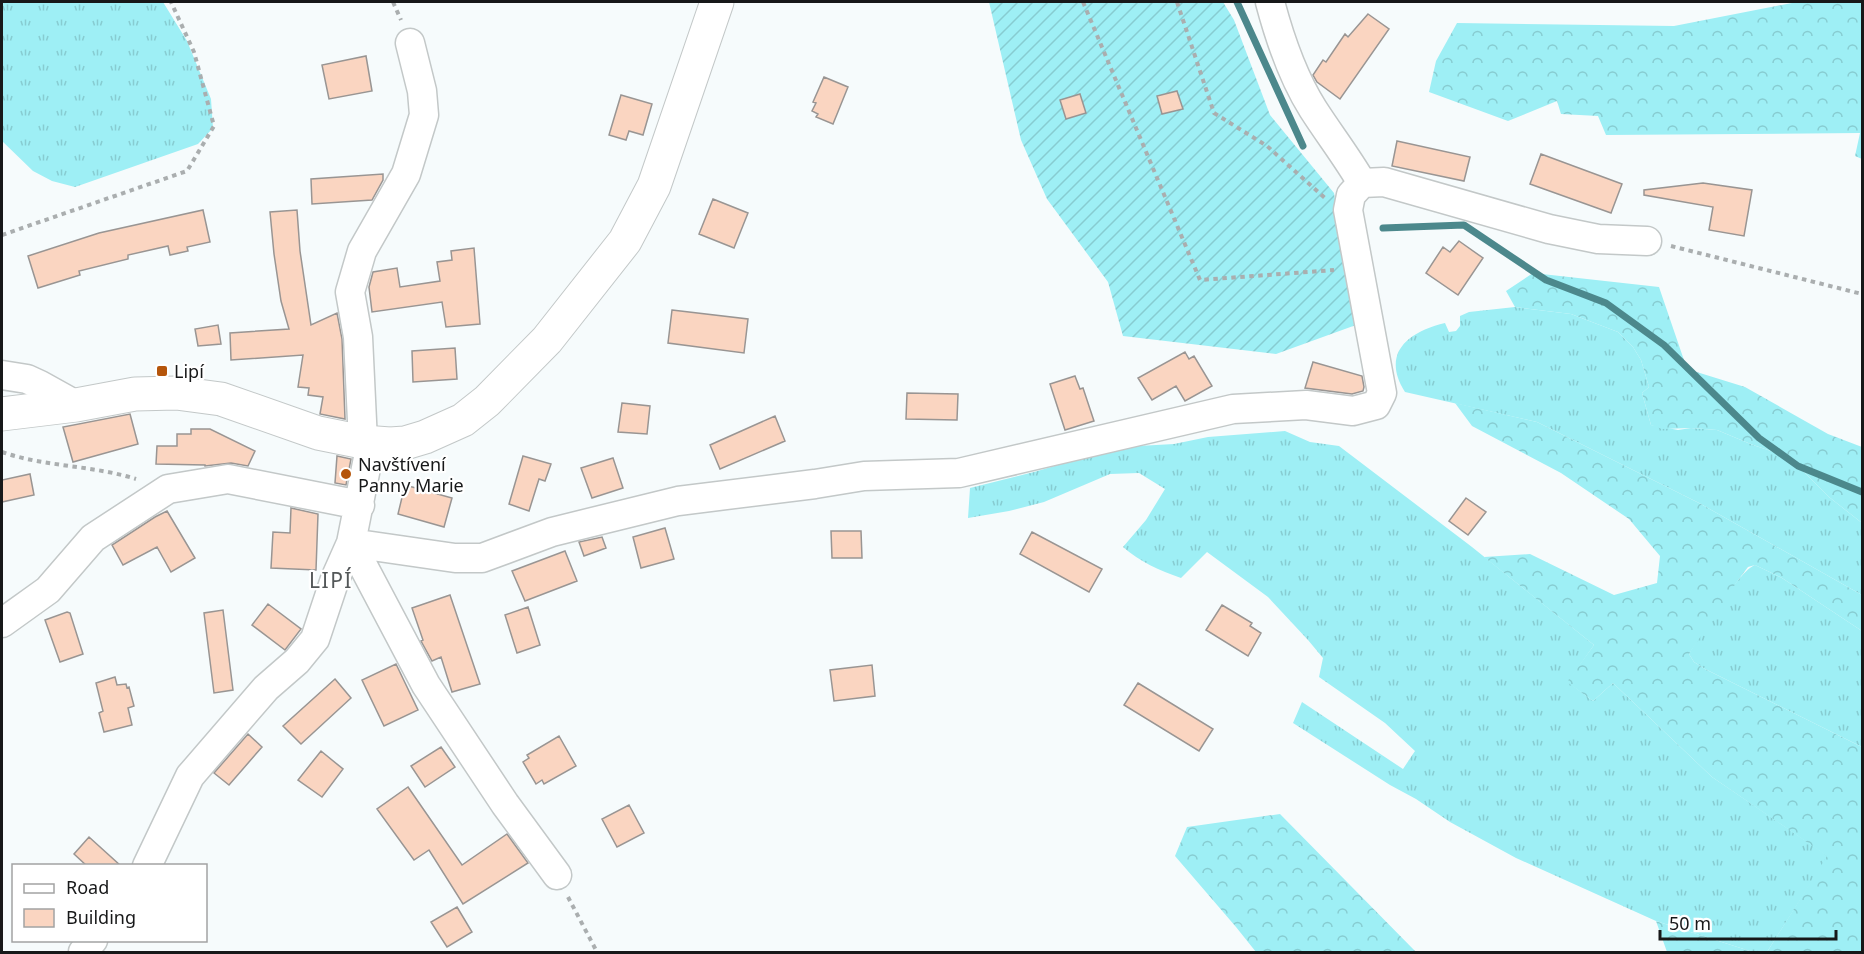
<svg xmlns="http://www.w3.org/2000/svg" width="1864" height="954" font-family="'Noto Sans',sans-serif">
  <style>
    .grass { fill: url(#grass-tufts) }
    .forest { fill: url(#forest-crowns) }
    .garden { fill: url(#garden-furrows) }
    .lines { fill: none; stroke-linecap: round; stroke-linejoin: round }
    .stream { stroke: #4c888c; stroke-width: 7 }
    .building { fill: #fad5c1; stroke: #999593; stroke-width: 1.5 }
    .street-casing { stroke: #c3c8c8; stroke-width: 31 }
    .secondary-casing { stroke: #c3c8c8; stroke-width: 35 }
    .path { stroke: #aaaeaf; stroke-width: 4; stroke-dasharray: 4.5 4.5; stroke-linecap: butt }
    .street { stroke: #fff; stroke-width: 28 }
    .secondary { stroke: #fff; stroke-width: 33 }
    .poi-dot { fill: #b5550b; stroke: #fff; stroke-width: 2 }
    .labels { text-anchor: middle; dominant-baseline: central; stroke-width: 4.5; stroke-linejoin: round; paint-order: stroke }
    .poi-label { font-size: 18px; fill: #171819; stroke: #fff; text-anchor: start }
    .quarter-label { font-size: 21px; letter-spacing: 1.5px; fill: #535758; stroke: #fff }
  </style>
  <defs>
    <pattern id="grass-tufts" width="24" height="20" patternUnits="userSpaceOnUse" patternTransform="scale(1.5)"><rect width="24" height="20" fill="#9eeff5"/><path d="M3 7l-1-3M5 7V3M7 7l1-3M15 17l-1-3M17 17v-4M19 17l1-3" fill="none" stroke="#87ccd1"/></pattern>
    <pattern id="forest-crowns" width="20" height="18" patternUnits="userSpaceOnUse" patternTransform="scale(1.5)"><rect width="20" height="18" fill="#9eeff5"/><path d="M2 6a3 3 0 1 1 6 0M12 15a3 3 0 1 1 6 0" fill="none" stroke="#87ccd1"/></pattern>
    <pattern id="garden-furrows" width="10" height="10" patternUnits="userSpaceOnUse" patternTransform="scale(1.5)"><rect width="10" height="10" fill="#9eeff5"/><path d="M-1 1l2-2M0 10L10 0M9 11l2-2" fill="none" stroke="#87ccd1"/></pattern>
  </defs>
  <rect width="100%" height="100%" fill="#f6fbfc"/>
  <path class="grass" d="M2,2H163L187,41L211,99L213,128L198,144L75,187L52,181L33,171L2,141Z
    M1515,307L1571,314L1618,332L1633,347L1641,360L1649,387L1642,393L1651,425L1678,430L1691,428L1717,430L1753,445L1774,452L1799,467L1829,497L1862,523V595L1699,503L1537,422L1405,392C1381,354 1407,332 1445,323L1449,332L1456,331L1460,326V316L1469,312Z
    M1285,431L1310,442L1339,446L1472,547L1594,645L1568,682L1593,701L1613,683L1712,777L1828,856L1767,952H1753L1656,921L1516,858L1450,822L1416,799L1390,785L1293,723L1302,702L1403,769L1415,751L1385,723L1319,677L1323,658L1308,640L1268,597L1207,552L1181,578C1159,570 1140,562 1123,547L1146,520L1165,489L1139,473L1110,474L1044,502L1009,511L968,518L970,488L1034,472L1120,447L1174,444L1208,437Z
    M1755,565L1782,578L1862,631V747L1705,669L1694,662L1689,654C1700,636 1739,570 1755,565Z"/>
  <path class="forest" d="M1797,2H1862V159L1855,156L1860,133L1606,135L1598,116L1561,114L1557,101L1508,121L1429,92L1436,61L1457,23L1674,26Z
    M1533,273L1659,287L1687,369L1745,387L1828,434L1862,447V523L1829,497L1799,467L1774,452L1753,445L1717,430L1691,428L1662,429L1651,425L1642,393L1649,387L1641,360L1633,347L1618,332L1571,314L1515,307L1506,291Z
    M1455,403L1537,422L1699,503L1862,595V631L1782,578L1755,565L1748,567L1736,583L1689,654L1694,662L1705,669L1862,747V952H1767L1827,856L1712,777L1613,683L1593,701L1567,682L1594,645L1484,557L1530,554L1614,595L1657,583L1660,556L1629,519L1561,473L1472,426Z
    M1280,814L1416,952H1256L1236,927L1175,856L1187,827Z
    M1656,921L1753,952H1667Z"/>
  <path class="garden" d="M989,2H1223L1234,20L1270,115L1334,193L1356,325L1276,354L1123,336L1108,282L1047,199L1021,140Z"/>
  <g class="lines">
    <path class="stream" d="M1237,2L1303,146
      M1383,228L1464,225L1546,280L1606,303L1664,345L1759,438L1798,466L1862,492"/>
  </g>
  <path class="building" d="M1368,14L1389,29L1340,99L1317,82L1313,75L1323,60L1326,62L1345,34L1348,37Z
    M366,56L372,91L329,99L322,65Z
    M824,77L848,87L833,124L816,117L818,114L812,111L816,103L813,102Z
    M1177,91L1183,109L1162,114L1157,96Z
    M1080,94L1086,113L1066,119L1060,100Z
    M621,95L652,104L643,135L629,131L626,140L609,135Z
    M1397,141L1470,157L1464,181L1392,166Z
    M1541,154L1622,184L1611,213L1530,184Z
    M383,174V180L372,200L312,204L311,179Z
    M1703,183L1752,190L1744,236L1709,230L1713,207L1644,195V190Z
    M713,199L748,213L734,248L699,234Z
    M203,210L210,242L187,247L188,251L170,255L168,246L128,255V259L79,271L80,275L38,288L28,256L99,233Z
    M297,210L300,251L311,325L337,313L342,339L345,419L320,414L323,397L308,395L309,388L298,387L303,355L231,360L230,333L289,329L281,301L274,254L270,212Z
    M1459,241L1483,258L1458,295L1426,273L1443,247L1450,252Z
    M474,248L480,324L446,327L442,302L372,312L369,287L373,272L397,268L400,287L440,281L437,262L452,260L451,251Z
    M672,310L748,319L744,353L668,343Z
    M218,325L221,344L198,346L195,329Z
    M455,348L457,379L413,382L412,351Z
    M1185,352L1189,359L1194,356L1212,386L1185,401L1176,386L1152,400L1138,378Z
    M1313,362L1362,376L1364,387L1363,391L1352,394L1305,388Z
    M1075,376L1080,389L1083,388L1094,421L1065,430L1050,384Z
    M907,393L958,394L957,420L906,419Z
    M622,403L650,406L647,434L618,432Z
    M130,414L138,444L73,462L63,427Z
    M775,416L785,441L720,469L710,445Z
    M191,429H210L255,451L248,466L231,463L205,466V465L156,464L157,446H177V434H191Z
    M337,456L351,459L346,485L335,483Z
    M523,456L551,464L545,481L539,479L529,511L509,504Z
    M613,458L623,488L592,498L581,468Z
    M30,474L34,495L2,502V480Z
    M405,485L452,498L444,527L398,514Z
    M1466,498L1486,512L1468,535L1449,521Z
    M291,508L318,514L316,570L271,568L273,532L290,533Z
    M167,511L195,558L171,572L157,547L123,565L112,545L155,517Z
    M665,528L674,559L641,568L633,537Z
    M831,531H861L862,558H832Z
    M1032,532L1102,569L1089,592L1020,554Z
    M602,537L606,548L584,556L579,542Z
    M565,551L577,581L525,601L512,571Z
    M450,595L480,684L452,692L441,657L432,661L421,641L423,640L412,608Z
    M268,604L301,629L285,650L252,625Z
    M1222,605L1252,623L1250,626L1261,633L1248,656L1206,630Z
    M528,607L540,645L517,653L505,615Z
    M223,610L233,690L214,693L204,613Z
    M67,612L70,613L83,654L60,662L45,620Z
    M396,664L418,710L384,726L362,680Z
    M872,665L875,696L834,701L830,670Z
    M115,677L117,685L126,684L127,688L129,687L134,706L128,708L132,725L104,732L99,713L103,711L96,683Z
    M335,679L351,698L301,744L283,726Z
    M1138,683L1213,729L1199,751L1124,705Z
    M248,734L262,747L229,785L214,773Z
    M559,736L576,766L544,784L542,780L536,784L523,762L529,758L527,755Z
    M441,747L455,767L425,787L411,766Z
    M321,751L343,769L322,797L298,780Z
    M408,787L462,865L507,834L528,863L463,904L429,850L414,860L377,809Z
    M629,805L644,833L617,847L602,819Z
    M89,837L121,866H87L74,854Z
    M457,907L472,932L447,947L431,922Z"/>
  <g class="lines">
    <g class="street-casing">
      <path id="street" d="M1270,2C1279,36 1294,79 1313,109C1329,134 1347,157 1362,183
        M2,375L27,379L40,385L76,405
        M363,442L358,337L350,292L362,251L406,174L424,115L422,91L410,43
        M371,443L351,543L455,558H482L552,532L678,501L815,484L864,476L959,473L1233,409L1306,405L1353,411L1376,405L1382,393L1348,210L1351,195L1362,183L1384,182L1549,229L1598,239L1647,241
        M351,543L426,685L505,804L557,875
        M2,623L48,590L93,538L168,489L228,479L360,505
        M147,866L190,776L266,688L297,661L315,639L335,579L351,543
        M83,952L93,940"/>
    </g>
    <g class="secondary-casing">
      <path id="secondary" d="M2,414L76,405L135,394L176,393L221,399L318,433L363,442L390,444L405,443L425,437L463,420L487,401L547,340L625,241L654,186L717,2"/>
    </g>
    <path class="path" d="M393,2L401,20
      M1083,2L1200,280L1334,270
      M1177,2L1214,113L1267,146L1325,198
      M2,235L187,171L214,126L194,52L171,2
      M1671,246L1862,294
      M2,452C45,467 92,465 136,479
      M568,897L597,952"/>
    <use href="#street" class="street"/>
    <use href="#secondary" class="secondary"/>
  </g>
  <g class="poi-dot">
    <rect x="156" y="365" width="12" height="12" rx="3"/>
    <circle cx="346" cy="474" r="6"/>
  </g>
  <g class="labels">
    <g class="poi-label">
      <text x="174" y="371">Lipí</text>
      <text x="358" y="464">Navštívení<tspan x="358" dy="21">Panny Marie</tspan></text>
    </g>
    <g class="quarter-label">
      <text x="331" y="580">LIPÍ</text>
    </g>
  </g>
  <rect width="1864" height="954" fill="none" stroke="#171819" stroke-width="6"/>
  <rect x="12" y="864" width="195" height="78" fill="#ffffff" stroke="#a2a3a3" stroke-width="1.5"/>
  <rect x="24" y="884" width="30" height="9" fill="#ffffff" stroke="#a2a3a3" stroke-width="1.5"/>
  <text x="66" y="894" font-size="18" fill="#171819">Road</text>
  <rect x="24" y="909" width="30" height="18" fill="#fad5c1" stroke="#a2a3a3" stroke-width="1.5"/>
  <text x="66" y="924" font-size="18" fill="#171819">Building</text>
  <path d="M1660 930v9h176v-9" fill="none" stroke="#171819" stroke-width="3"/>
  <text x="1669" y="930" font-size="18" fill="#171819" stroke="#ffffff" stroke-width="4.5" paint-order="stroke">50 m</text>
</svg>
